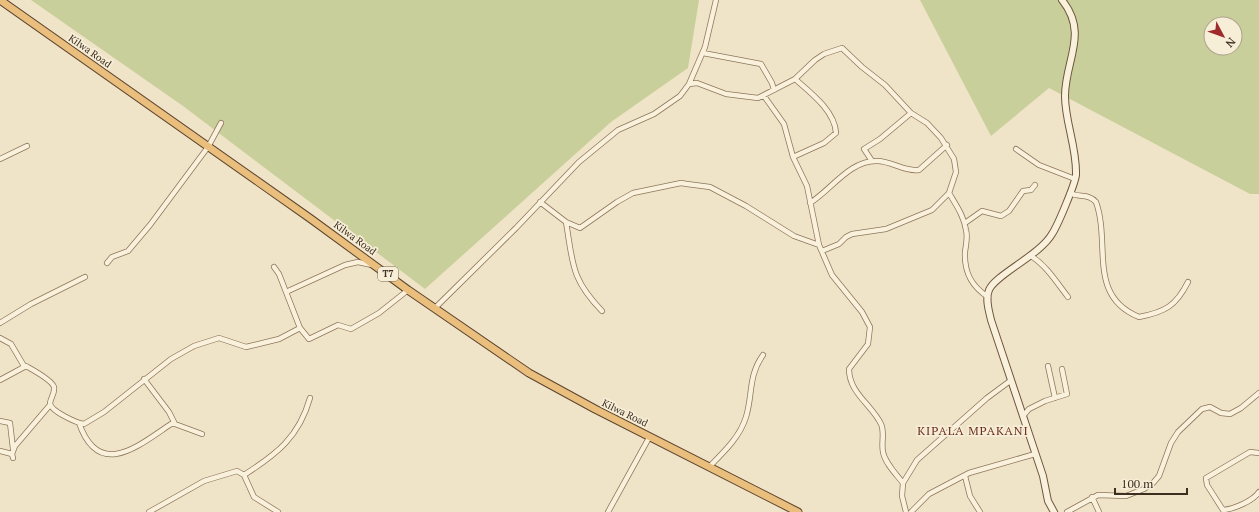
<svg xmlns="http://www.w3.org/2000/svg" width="1259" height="512" font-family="'PT Serif',serif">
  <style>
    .green { fill: #c9cf9b; fill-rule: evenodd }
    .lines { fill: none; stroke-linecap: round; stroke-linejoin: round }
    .minor-casing { stroke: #8d765c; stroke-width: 6 }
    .secondary-casing { stroke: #6f573f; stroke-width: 8 }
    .trunk-casing { stroke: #5b4430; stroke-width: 9 }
    .minor { stroke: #faf1dc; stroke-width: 4.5 }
    .secondary { stroke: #faf1dc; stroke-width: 6 }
    .trunk { stroke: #eabe7c; stroke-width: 7 }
    .labels { text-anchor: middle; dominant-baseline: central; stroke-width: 3.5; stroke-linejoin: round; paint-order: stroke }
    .shield { fill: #f7eed8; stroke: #756857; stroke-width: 1 }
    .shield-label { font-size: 9px; font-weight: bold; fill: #3d2e20 }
    .street-label { font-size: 10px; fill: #3d2e20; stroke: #f7eed8 }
    .quarter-label { font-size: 12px; letter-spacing: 1px; fill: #6b2e1e; stroke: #f7eed8 }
  </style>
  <rect width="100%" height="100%" fill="#f0e4c8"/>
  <path class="green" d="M31,0H699L688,68L611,122L425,289L183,106Z
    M920,0H1259V194H1250L1049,88L991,136ZM1211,24H1235V48H1211Z"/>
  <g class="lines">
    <g class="minor-casing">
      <path id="minor" d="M703,53L761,64L772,83L774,90
        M689,84L697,83L726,94L758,98L795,79L815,60L824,54L842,48L862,67L885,85L911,113L927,123L941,138L954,159L956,172L949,193L932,210L886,229L852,234L846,237L839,244L822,251
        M764,96L784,124L793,157L807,186L819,245L832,275L862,312L870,327L868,344L849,369C849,393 872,405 881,424C885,432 881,443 883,452C885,463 896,474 903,483
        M1016,149L1039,165L1075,179
        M793,157L824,143L836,133C835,111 810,92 795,79
        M0,159L27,146
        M872,161L864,149L880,139L911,113
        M949,193C956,205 964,216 966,230C968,237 966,244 965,252C964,272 971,286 988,297
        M1070,193C1079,198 1088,193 1096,202C1111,244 1087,296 1139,317C1165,312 1176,306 1188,282
        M540,202L566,222L580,228L617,202L633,193L681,183L687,184L710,187L746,206L794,236L819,245
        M810,203C831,190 850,160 877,161C892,161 904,172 919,170L947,145
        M566,222C573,264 571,279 602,311
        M965,223L982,211L1001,216L1009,211L1023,191L1031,190L1035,185
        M1031,256C1047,266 1057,283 1068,297
        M107,263L112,257L128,251L150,225L208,147L221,123
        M274,267L279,274L300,328L309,339L338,325L351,329L379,313L408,290
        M286,292L345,265L358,262L372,265
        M435,308L516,228L579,162L618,130L654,114L680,96L689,84L705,47L716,0
        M0,323L31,304L85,277
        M0,338L11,344L24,366
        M1048,366L1055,398
        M144,379L169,412L175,424
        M0,380L26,366C33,370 52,380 54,387C55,393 51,397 50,403C50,411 77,423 84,424L104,412L171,359L194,346L219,338L246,347L279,339L300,328
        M1023,416L1029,409L1045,401L1067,394L1062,369
        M0,421L10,423L13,449
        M79,423C99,480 138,446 171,424H175L202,434
        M0,451L12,454
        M1259,453L1250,452L1206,478L1207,485L1223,510C1234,509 1253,501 1259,492
        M13,458L12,454L15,446L50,405
        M709,467C723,453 740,437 746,417C753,394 748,376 763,355
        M244,475C277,454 299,437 310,398
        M965,476L970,496L980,512
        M1092,497L1099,512
        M149,512L204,481L237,471L244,475L254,497L278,512
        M608,512L650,436
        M906,512L902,496L903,483L917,460L987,398L1010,381
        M911,512L929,494L969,473L1035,454
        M1067,512L1098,495L1126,496L1144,489L1153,483L1159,476L1171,443L1178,432L1202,409L1210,407L1221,413L1230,414L1241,408L1259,393"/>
    </g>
    <g class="secondary-casing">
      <path id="secondary" d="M1054,512L1048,501L1043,476L991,320C989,311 985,299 989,290C995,275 1040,255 1052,234C1058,225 1075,184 1076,175C1077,148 1065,122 1065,96C1065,60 1089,34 1062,0"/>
    </g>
    <g class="trunk-casing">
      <path id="trunk" d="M0,0L311,219L408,290L529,373L595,409L798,512"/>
    </g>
    <use href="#minor" class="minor"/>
    <use href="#secondary" class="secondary"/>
    <use href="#trunk" class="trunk"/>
  </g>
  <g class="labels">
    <rect class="shield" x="378" y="267" width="20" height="14" rx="3"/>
    <g class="shield-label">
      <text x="388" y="274">T7</text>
    </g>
    <g class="street-label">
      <text transform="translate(90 51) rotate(35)">Kilwa Road</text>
      <text transform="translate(355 238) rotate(36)">Kilwa Road</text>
      <text transform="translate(625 413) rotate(26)">Kilwa Road</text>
    </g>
    <g class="quarter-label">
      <text x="973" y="430">KIPALA MPAKANI</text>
    </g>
  </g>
  <g transform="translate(1223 36) rotate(131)"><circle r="19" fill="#f7eed8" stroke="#ada18e"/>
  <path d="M0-3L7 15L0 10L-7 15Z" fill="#9e2a2b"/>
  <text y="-6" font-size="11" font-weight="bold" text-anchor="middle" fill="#3d2e20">N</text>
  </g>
  <path d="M1115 488v6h72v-6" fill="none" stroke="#3d2e20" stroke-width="2"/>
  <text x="1121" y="488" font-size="12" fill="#3d2e20" stroke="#f7eed8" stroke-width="3" paint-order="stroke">100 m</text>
</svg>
